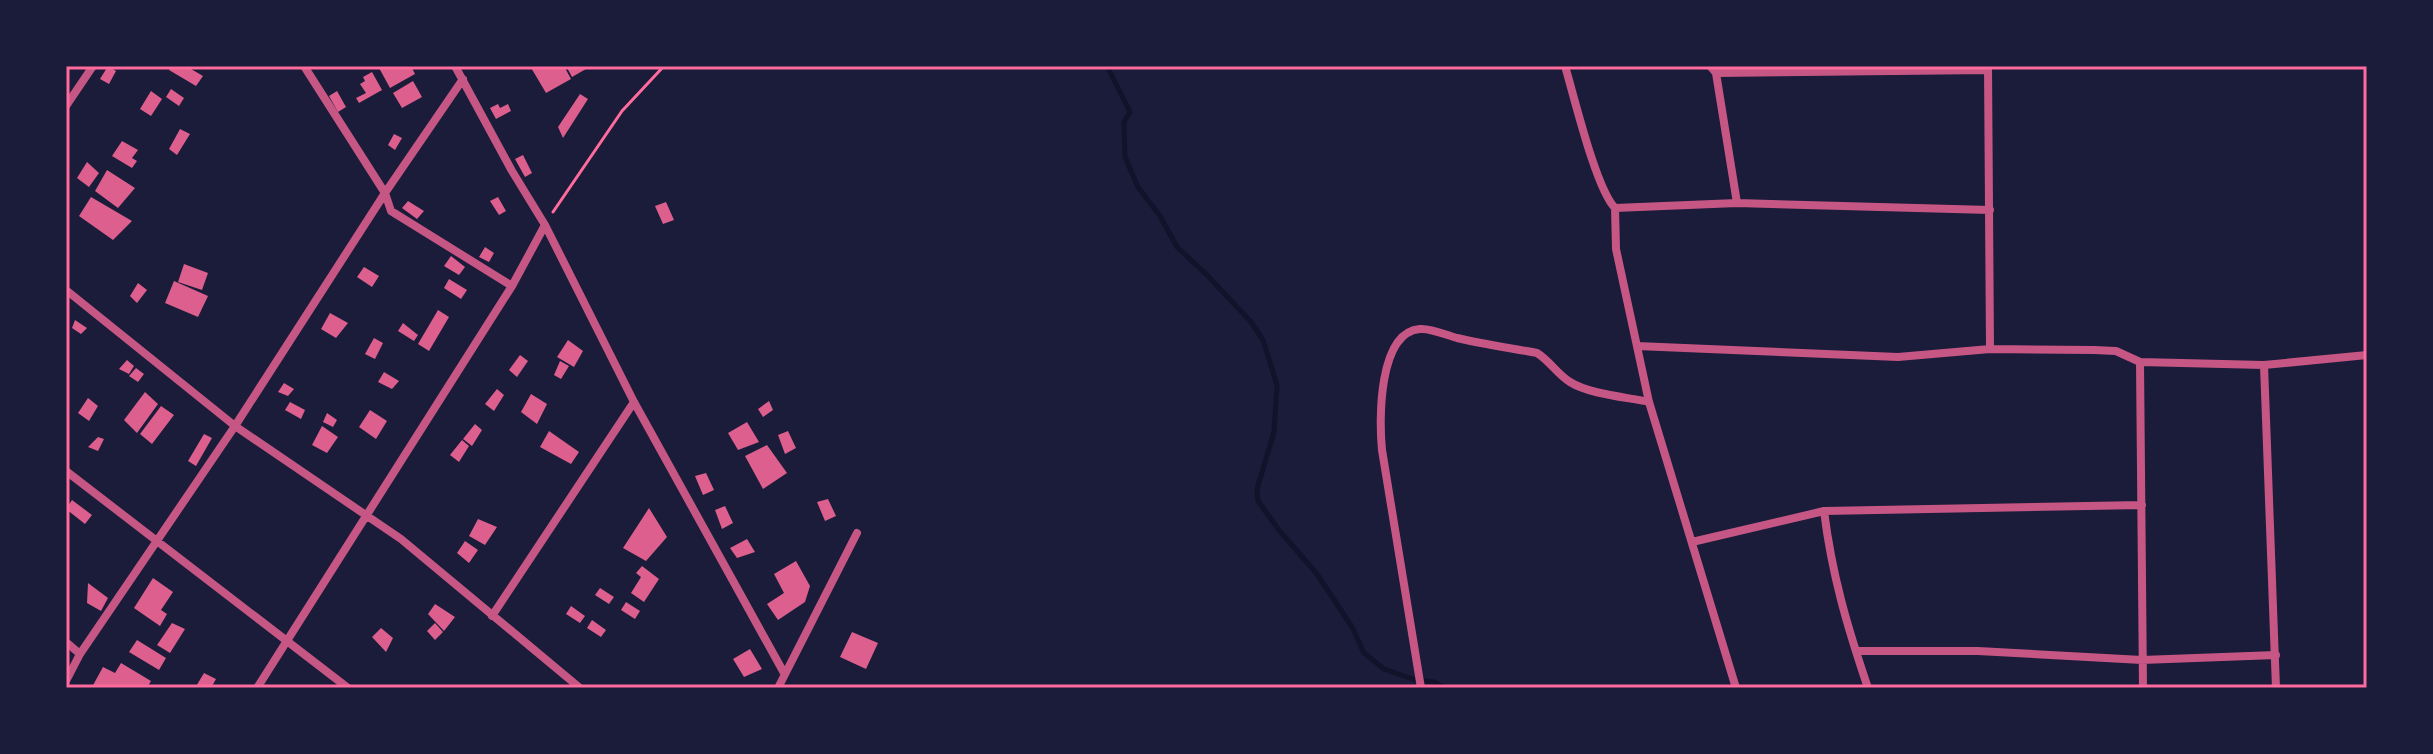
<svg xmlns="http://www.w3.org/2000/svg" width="2433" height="754" font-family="'PT Sans',sans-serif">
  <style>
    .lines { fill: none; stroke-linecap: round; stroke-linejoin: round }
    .stream { stroke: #12122b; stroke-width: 5 }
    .building { fill: #dd5f8e }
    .path { stroke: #ff6b9d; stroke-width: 3 }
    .minor { stroke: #c65784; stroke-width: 8 }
    .neatline { fill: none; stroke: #ff6b9d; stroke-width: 3 }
  </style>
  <rect width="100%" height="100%" fill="#1b1b3a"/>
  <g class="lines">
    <path class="stream" d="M1107,66L1130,112L1124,122L1125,157L1138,187L1160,216L1177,247L1208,276L1251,322L1263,340L1277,385L1274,432L1257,489L1258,501L1278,529L1317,574L1352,627L1364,653L1384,669L1413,679L1434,682L1446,688"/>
  </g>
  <path class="building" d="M108,66L116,71L109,84L100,79Z
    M171,66H186L203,76L196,86L169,70Z
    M378,66H411L415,74L390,88Z
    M530,66H564L571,79L546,93Z
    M566,66H584L586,69L572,77Z
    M372,72L382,90L359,103L356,98L366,93L360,84L365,81L363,77Z
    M413,81L422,97L402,108L393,93Z
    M171,89L184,98L179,106L166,97Z
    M151,91L162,99L151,116L140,109Z
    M337,91L346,107L338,112L329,96Z
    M580,94L588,99L563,138L558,127Z
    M498,104L500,108L508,104L511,111L496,119L490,108Z
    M180,129L190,134L177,155L169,149Z
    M394,134L402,138L395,150L388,145Z
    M122,141L138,150L132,158L137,161L132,168L112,156Z
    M523,155L532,173L525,177L515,159Z
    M87,162L99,173L89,187L77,178Z
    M107,170L135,188L118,208L95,191Z
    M91,197L132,221L113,240L79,216Z
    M498,197L506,211L499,215L490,201Z
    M408,201L424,211L417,219L402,208Z
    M666,202L674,220L663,224L655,206Z
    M485,247L494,253L489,262L479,257Z
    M451,256L465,267L459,275L444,266Z
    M184,264L208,273L202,290L178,282Z
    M364,267L379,276L372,287L357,277Z
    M449,279L467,290L461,299L444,288Z
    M174,281L208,296L198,317L165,303Z
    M138,283L147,290L137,303L130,296Z
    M438,310L449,317L429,351L418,344Z
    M330,313L348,323L336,338L321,329Z
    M75,320L87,328L81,334L72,328Z
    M403,323L418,335L414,341L398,331Z
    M374,338L383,343L375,359L365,354Z
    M568,340L583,351L574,367L557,357Z
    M520,355L528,361L517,377L509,370Z
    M127,360L134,366L129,374L119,369Z
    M560,361L569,366L561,379L554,375Z
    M136,368L144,374L138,382L129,376Z
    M384,372L399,381L392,389L378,382Z
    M284,383L294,389L288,396L278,392Z
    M497,389L504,395L494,411L485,404Z
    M145,392L158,404L137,433L124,420Z
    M531,394L547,404L537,424L521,412Z
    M88,398L98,406L89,421L78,413Z
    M769,401L773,410L763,417L758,409Z
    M290,402L305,410L301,419L285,410Z
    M161,406L174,415L152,444L140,434Z
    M370,410L387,421L376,439L359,427Z
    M327,413L337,420L333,427L323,422Z
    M747,422L759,442L738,450L728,433Z
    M475,424L482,430L472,446L463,439Z
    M322,426L338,437L327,453L312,445Z
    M549,431L579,452L571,464L540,447Z
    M788,431L796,448L785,454L778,435Z
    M204,434L212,438L196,466L188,461Z
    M98,437L104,439L98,451L88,447Z
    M462,440L469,446L459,462L450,455Z
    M767,445L787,473L763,489L745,456Z
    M706,473L714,490L703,495L695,476Z
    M828,499L836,516L825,521L817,502Z
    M72,500L92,515L85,524L66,509Z
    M725,506L733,523L722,529L715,510Z
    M649,508L667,537L646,561L623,548Z
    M478,519L497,527L485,545L469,536Z
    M747,539L755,552L737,558L730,548Z
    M465,541L478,550L469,563L457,553Z
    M796,561L810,586L805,602L778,620L767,604L784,593L774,574Z
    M642,566L659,579L644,602L631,593L641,577L636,573Z
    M153,578L173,592L161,610L167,614L160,626L134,608Z
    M88,583L108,598L101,611L87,603Z
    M600,588L614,597L609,604L595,595Z
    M626,602L640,611L635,619L621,610Z
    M435,604L455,617L444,631L428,614Z
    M571,606L585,616L580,623L566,614Z
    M592,620L606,630L601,637L587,628Z
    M172,623L185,629L170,653L157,645Z
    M435,623L443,632L435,640L427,631Z
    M381,628L393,638L386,652L372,637Z
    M852,632L878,643L866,669L840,657Z
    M137,640L166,658L159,670L129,652Z
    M750,649L762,669L744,677L733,659Z
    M121,663L151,681L147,688L92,687L103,667L115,673Z
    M204,673L216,679L211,688H195Z"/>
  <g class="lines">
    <path class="path" d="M553,212L622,111L664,66"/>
    <path class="minor" d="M304,66L385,193L391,211L512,286
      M455,66L512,171L545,225L634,402L784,673
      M1565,66C1574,96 1596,189 1615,208L1616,249L1649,402L1736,688
      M1710,66L1716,73L1737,203L1990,210
      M1988,66L1990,349
      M1716,73L1988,70
      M66,106L93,66
      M1615,208L1737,203
      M66,290L235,426L401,539L580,688
      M1637,346L1898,357L1990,349L2094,350L2116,351L2140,362L2264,365L2367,355
      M2140,362L2143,688
      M2264,365L2276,688
      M66,471L348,688
      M1824,511C1832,575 1847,626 1868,688
      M1692,542L1824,511L2142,505
      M492,616L634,402
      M66,642L80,654
      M1856,651H1978L2142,660L2276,655
      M66,681L80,654L235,426L385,193L463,79
      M257,688L512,286L545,225
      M778,688L857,533
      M1421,688L1382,450C1379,421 1378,332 1420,329C1431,328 1446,335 1457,338C1483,344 1510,348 1537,353C1550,361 1557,374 1570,382C1589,394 1625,397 1649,402"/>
  </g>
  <rect width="2433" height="754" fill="none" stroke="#1b1b3a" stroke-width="136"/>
  <rect x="68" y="68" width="2297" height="618" class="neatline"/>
</svg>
